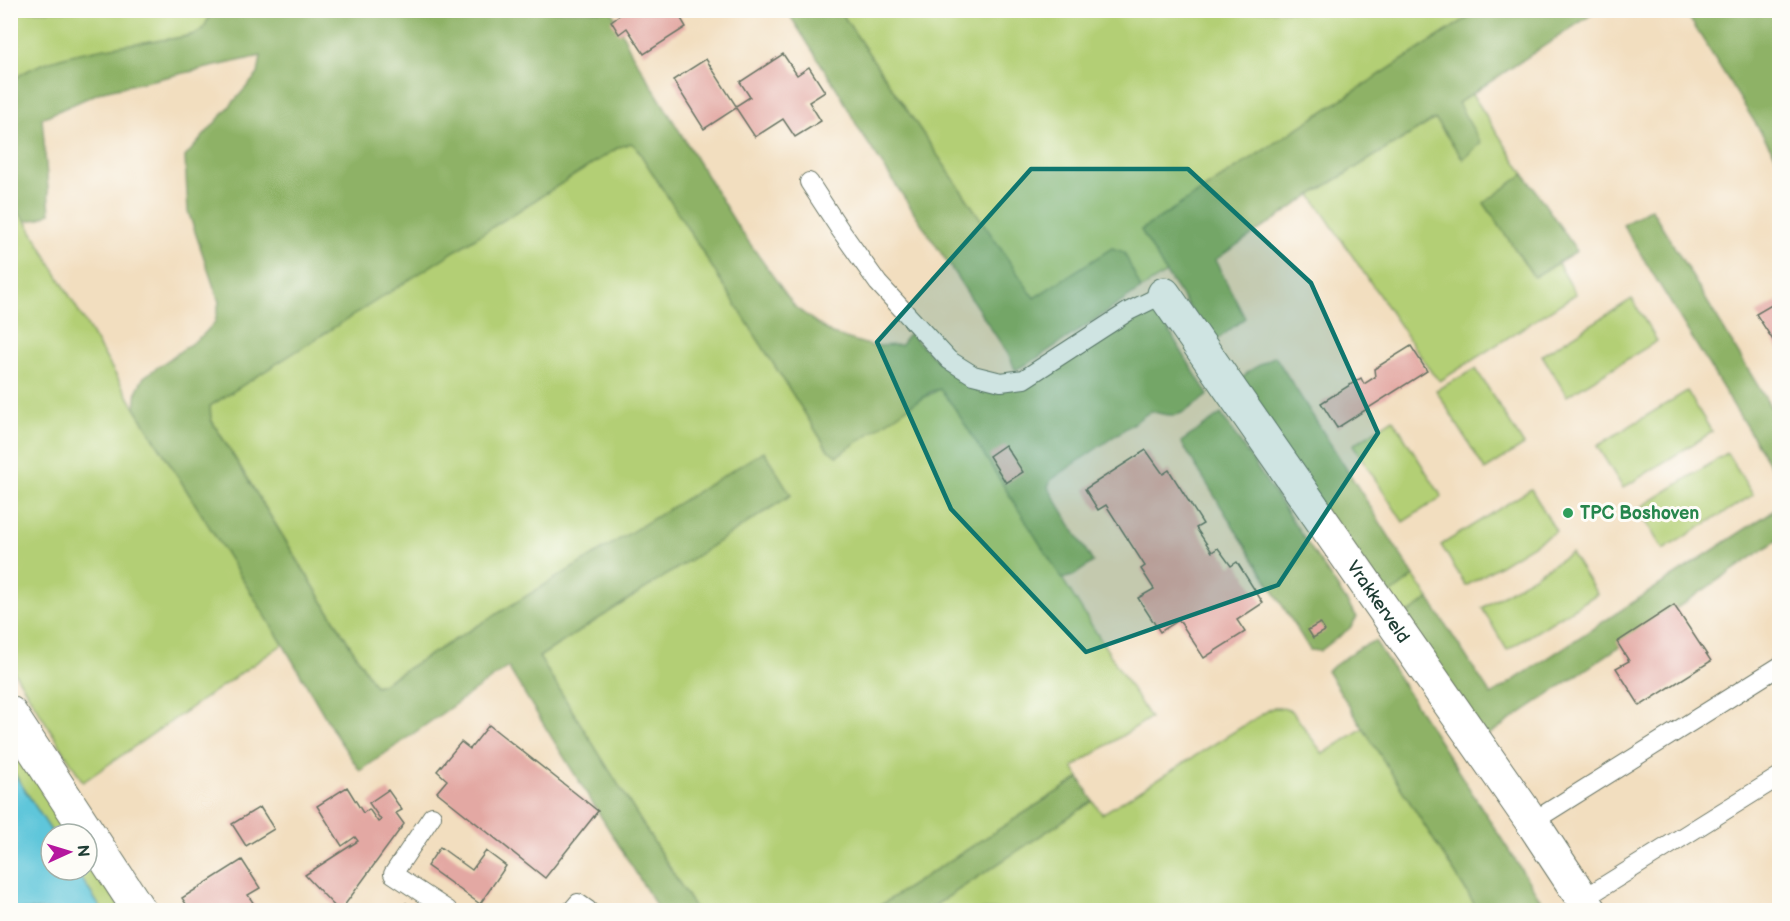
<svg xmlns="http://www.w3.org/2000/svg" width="1790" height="921" font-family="'Balsamiq Sans',sans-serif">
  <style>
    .green { fill: #b3cf74; stroke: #698654; stroke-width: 1.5 }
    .forest { fill: #8eb266; stroke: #56784d; stroke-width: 1.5 }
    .water { fill: #5ec6da; stroke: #3e8287; stroke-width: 1.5 }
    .building { fill: #e3a8a3 }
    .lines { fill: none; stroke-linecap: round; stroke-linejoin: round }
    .service-casing { stroke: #697565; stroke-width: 20 }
    .minor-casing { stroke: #697565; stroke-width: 35 }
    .service { stroke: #fff; stroke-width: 18 }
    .minor { stroke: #fff; stroke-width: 33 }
    .marked { fill: #0f766e; fill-opacity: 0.2; stroke: #0f766e; stroke-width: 4.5; stroke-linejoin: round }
    .leisure-dot { fill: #2e9e5b; stroke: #fdfcf7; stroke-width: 2 }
    .labels { text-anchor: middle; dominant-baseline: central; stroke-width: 6; stroke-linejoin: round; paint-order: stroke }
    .leisure-label { font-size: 18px; font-weight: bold; fill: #27864d; stroke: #fdfcf7; text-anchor: start }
    .street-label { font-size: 18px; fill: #1f3d34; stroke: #fdfcf7 }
  </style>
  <rect width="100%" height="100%" fill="#fdfcf7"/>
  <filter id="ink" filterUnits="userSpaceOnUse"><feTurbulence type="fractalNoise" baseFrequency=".0167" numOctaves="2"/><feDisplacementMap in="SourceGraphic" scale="12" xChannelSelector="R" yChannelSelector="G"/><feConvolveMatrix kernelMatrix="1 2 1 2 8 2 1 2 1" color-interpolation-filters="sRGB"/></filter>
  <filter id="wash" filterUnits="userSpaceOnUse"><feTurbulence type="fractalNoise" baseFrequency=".008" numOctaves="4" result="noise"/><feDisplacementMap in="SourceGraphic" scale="24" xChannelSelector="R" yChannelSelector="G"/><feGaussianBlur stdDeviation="1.35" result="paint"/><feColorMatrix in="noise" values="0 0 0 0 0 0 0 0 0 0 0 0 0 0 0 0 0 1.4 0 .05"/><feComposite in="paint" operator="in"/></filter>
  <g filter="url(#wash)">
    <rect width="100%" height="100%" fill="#f2debf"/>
    <path class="green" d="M10,11H211C209,19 205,29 197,33C183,39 166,39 151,41C115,47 35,56 11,83Z
      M840,11H1478L1141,230L1166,273L1141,289L1124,252L1112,248L1034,298Z
      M1472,94L1524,174L1484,203L1534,277L1558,263L1576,294L1440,381L1432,373L1311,195L1435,119L1463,159L1458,103Z
      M631,143L636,147L828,450L940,389L954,407L1150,718L1073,767L1079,778L873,910H696L539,657L791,495L764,452L382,684L375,686L211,419L210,406L225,395L619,147Z
      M11,204L26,221L135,408L283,644L83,782L11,667Z
      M1632,299L1657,341L1567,396L1542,355Z
      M1476,369L1524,445L1485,470L1436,390Z
      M1687,391L1712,432L1623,488L1597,446Z
      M1393,419L1442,497L1403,522L1353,445Z
      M1727,453L1753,495L1663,550L1638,509Z
      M1531,489L1556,531L1466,586L1441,545Z
      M1571,553L1597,594L1507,650L1482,608Z
      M1414,576L1429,599L1397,621L1384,599Z
      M1272,708H1282L1292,711L1323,754L1363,728L1478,910H928L1093,801L1102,814Z
      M10,736L73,834H53L11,768Z
      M87,856L122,910H102L76,870H87Z"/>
    <path class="forest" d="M211,11H612L631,52L738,227L795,307L832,334L872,346L901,345L909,333L951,374L978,387L1014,388L1154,306L1208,395C1184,412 1181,421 1151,411L1051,480L1048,487L1093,562L1073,576L1062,579L954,407L940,389L932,391L837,456L828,450L636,147L631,143L619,147L210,406L211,420L375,686L382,684L764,451L791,495L539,657L696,910H659L508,667L360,771L335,734L283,644L135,408L137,390L144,377L203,335L215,322L219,302L188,211L185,157L258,74L261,56L103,91L42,118L50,213L39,219L26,221L11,204V83C34,56 116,46 151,41C166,39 183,39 197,33C205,29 209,19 211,11Z
      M787,11H840L1034,298L1112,248L1124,252L1141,289L1031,362L1015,370L1010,357L860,131L839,92Z
      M1478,11H1597L1458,103L1481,143L1463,159L1435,119L1311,195L1215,260L1245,318L1213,343L1166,273L1141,230Z
      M1685,11H1779V161Z
      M1524,174L1577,251L1534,277L1484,203Z
      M1651,208L1779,421V480L1623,225Z
      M1275,356L1414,576L1384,599L1238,383L1249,371Z
      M1221,414L1357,617L1350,628L1320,651L1310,650L1181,442Z
      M1779,507V539L1475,744L1397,621L1429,599L1491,695Z
      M1375,641L1547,910H1478L1327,671L1359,648Z
      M1079,778L1093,801L928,910H873Z"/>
    <path class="water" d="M10,767L53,834H51V870H76L102,910H11Z"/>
    <g id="blocks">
      <path class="building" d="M627,10H676L686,27L644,54L627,28L619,34L611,21Z
        M783,54L797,75L809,67L825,92L809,102L821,121L795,137L783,119L755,137L736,108L704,129L673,80L706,59L736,106L750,97L740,82Z
        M1780,300V351L1756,314Z
        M1411,346L1427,371L1337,428L1321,403L1361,378L1364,384L1375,377L1374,369Z
        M1005,445L1023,472L1006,483L989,456Z
        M1146,450L1163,474L1169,470L1203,524L1196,528L1212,552L1218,548L1231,566L1237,562L1263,603L1237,620L1245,632L1204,658L1179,620L1160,632L1138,598L1154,589L1141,569L1145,566L1106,505L1098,510L1085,489Z
        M1674,605L1711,661L1640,706L1616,668L1629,661L1617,642Z
        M1320,623L1325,631L1313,638L1308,630Z
        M489,725L598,811L545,878L437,792L447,780L437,771L461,742L470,749Z
        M347,787L363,813L369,809L378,822L381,820L369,803L388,790L402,810L396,813L404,824L341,910H338L305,875L358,841L355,837L342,846L317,806Z
        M260,807L274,829L246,846L232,824Z
        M440,847L472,870L486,851L506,866L480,904L427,866Z
        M242,860L260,888L248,895L258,910H190L182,898Z
        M406,903L417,910H400Z"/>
    </g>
  </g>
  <g filter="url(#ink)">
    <use href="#blocks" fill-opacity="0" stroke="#697565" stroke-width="1.5"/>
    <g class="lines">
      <g class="service-casing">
        <path id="service" d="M809,182L841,231L878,283L949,360L973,375L1001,382L1024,379L1129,311L1164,294
          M432,816L393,874L448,910
          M1532,822L1780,666
          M1583,899L1780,776
          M572,910L578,903L588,910"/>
      </g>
      <g class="minor-casing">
        <g id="minor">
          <path id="s1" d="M1164,294L1532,822L1590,910"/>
          <path d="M10,713L139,910"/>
        </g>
      </g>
      <use href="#service" class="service"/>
      <use href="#minor" class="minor"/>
    </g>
  </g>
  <path class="marked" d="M1031,169H1188L1311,283L1378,433L1278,585L1086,652L951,509L877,342Z"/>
  <circle class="leisure-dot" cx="1568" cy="513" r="6"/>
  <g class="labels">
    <g class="leisure-label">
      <text x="1580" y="513">TPC Boshoven</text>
    </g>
    <g class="street-label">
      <text stroke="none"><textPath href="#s1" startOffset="375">Vrakkerveld</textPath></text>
    </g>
  </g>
  <rect width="1790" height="921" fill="none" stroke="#fdfcf7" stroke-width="36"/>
  <g transform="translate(69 852) rotate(86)"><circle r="28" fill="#fdfcf7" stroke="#a4b0a9" stroke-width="1.5"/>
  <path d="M0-4.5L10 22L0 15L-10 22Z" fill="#b5179e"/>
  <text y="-9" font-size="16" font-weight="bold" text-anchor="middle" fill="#1f3d34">N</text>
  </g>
</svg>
